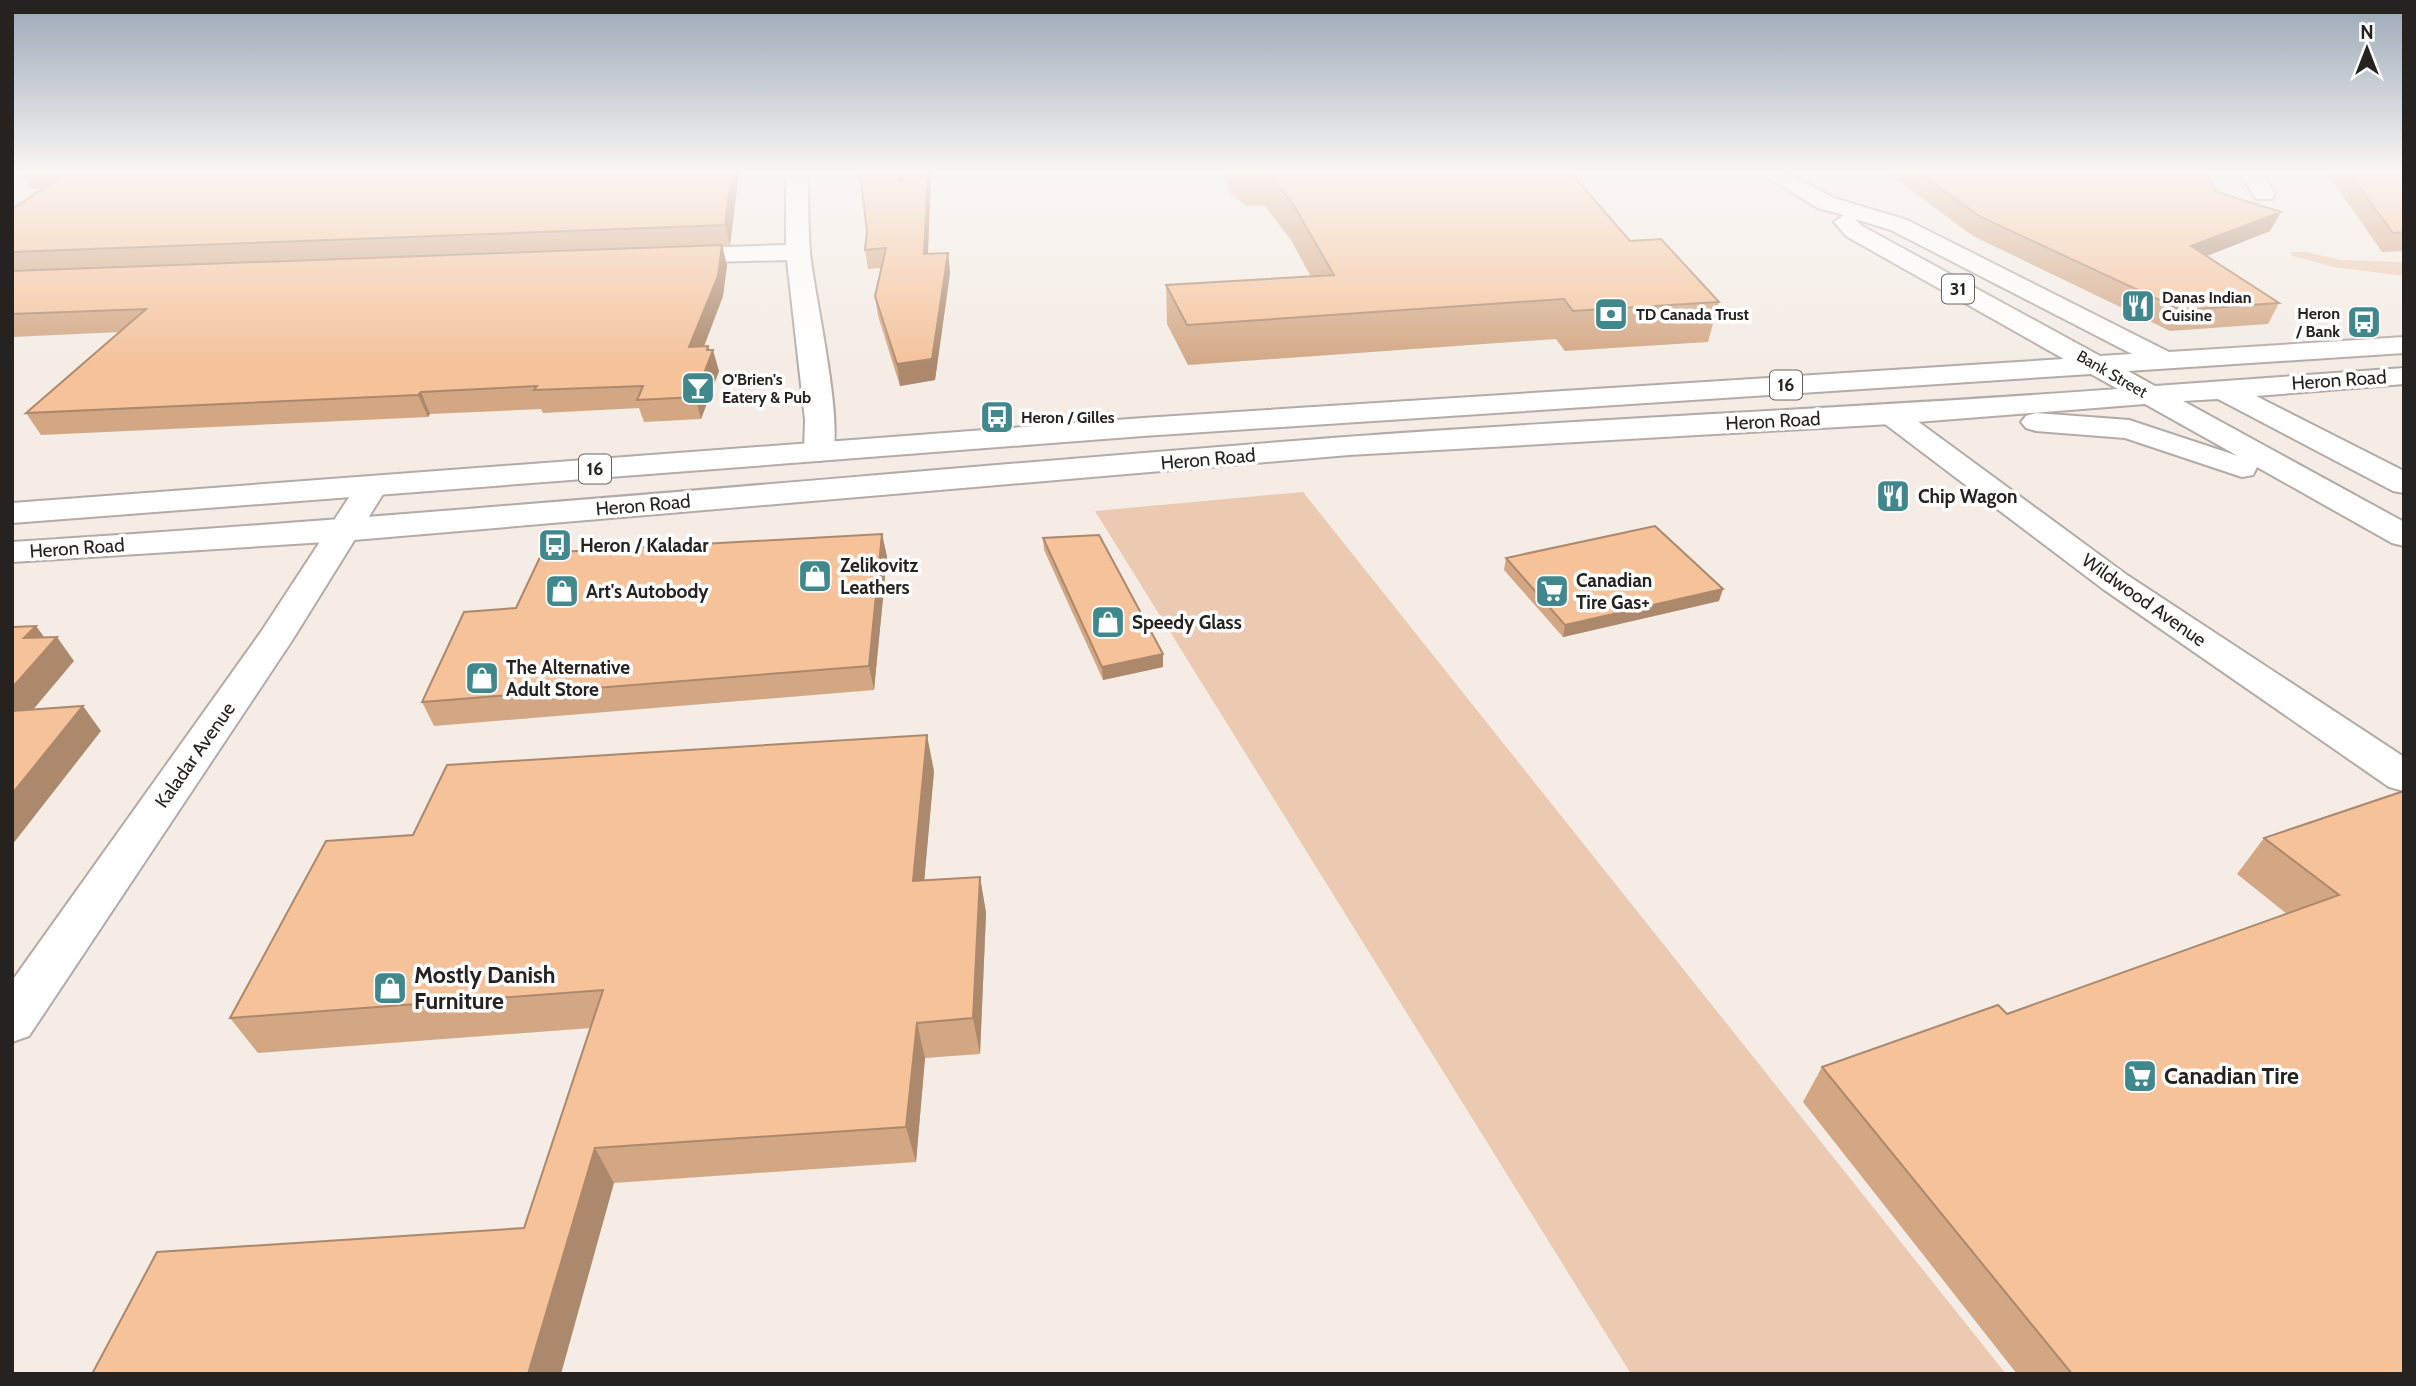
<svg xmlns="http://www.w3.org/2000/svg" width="2416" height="1386" font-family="Cabin,sans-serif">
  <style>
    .green { fill: #ebcab1 }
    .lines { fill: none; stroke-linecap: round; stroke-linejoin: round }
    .minor-casing { stroke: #b3aba5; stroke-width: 4 }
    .primary-casing { stroke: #b3aba5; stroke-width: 4 }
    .minor { fill: #fff; fill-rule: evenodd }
    .primary { fill: #fff; fill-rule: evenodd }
    .wall { fill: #d3a784 }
    .shaded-wall { fill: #ac886c }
    .building { fill: #f5c29a; stroke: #ac886c; stroke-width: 2 }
    .labels { text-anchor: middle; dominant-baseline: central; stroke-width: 7; stroke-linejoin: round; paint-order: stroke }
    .far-poi-label { font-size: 16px; font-weight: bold; fill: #252220; stroke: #fff; text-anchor: start }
    .far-street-label { font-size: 16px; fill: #252220; stroke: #fff }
    .shield { fill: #fff; stroke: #666463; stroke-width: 2 }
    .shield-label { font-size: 18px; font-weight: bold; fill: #252220 }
    .street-label { font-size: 19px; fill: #252220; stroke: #fff }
    .poi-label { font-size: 19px; font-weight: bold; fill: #252220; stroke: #fff; text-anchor: start }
    .near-poi-label { font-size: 23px; font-weight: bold; fill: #252220; stroke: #fff; text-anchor: start }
  </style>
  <rect width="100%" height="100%" fill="#f4ece5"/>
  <path class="green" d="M2290,252H2306L2341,260L2404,262V276L2334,267L2293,256Z
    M1303,492L2006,1374H1631L1095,511Z"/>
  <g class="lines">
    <g class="minor-casing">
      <path id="minor" d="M786,172H808C808,199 808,226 810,252C813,290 847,434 830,458L819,461L808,458L804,452L805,420L787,260L672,263L664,261L660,256L664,251L672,249L786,245Z
        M2239,172H2261L2275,194L2272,199H2256Z
        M1891,406L1901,409L2127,575L2404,757V791L2389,787L2103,589L1881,421L1876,415L1881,409Z
        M372,477L383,479L388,486L293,639L29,1036L12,1042V981L261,632L361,479Z"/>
    </g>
    <g class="primary-casing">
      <path id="primary" d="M1758,172H1785L1834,198L1907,220L2169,352L2404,337V353L2128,371L2155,386L2404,368V384L2256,396L2404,471V493L2393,491L2218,399L2183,401L2404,522V546L2392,543L2257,467L2253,475L2242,477L2125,438L2036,431L2026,428L2021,422L2026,416L2036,413L2129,420L2238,456L2145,404L1891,424L1349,455L342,541L12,562V542C457,514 901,471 1345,437C1603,418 1861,408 2118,389L2091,374L1143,436L12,523V503L1143,418L2064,359L1846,236L1834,222L1844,215L1818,208ZM1855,219L1891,230L2132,354L2100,356L1862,226Z"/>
    </g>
    <use href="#minor" class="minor"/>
    <use href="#primary" class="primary"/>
  </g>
  <path class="wall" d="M22,172H739L730,245L667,247L727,265L723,296L704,347L708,346L719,371L701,419L644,422L639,408L543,413L541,409L430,414L428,417L41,435L26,413L120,332L12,337V209L43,189H32Z
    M904,172H931L928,254L948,253L950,273L935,380L900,386L878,316L875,296L881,268L868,269L865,250L901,184Z
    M1221,172H1570L1630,241L1719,302L1708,342L1565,351L1556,339L1188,365L1167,324L1166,285L1311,277L1291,240L1265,206H1246L1231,194Z
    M1887,172H2206L2217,192L2281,212L2270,231L2207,256L2279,303L2268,324L2170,331L1973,236Z
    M2327,172H2404V251L2382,252L2327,173Z
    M882,534L887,557L874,690L434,726L422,702L516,608Z
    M1043,538L1163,667L1103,680L1044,550Z
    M1506,558L1719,601L1563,637L1504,570Z
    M934,771L924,881L980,877L986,913L980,1054L925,1058L916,1162L614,1183L524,1228L591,1028L258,1053L230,1018L413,835Z
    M2404,791V1374H2017L1803,1102L1822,1067L2007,1014L2287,914L2237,874L2264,838Z"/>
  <path class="shaded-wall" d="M732,172H739L730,245L725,225Z
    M928,172H931V175L927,273L924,254Z
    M2281,212L2270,231L2181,266L2191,246Z
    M722,245L727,265L723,296L695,369L689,347Z
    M948,253L950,273L935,380L900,386L897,364Z
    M708,346L711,356L713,350L719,371L701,419L695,397Z
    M421,392L430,414L428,417L418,395Z
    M882,534L887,557L874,690L869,666Z
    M1723,589L1719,601L1563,637L1565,625Z
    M36,626L50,645L57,637L74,661L16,730L12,725V688L24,638Z
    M1163,654V667L1103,680L1102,667Z
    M83,706L101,731L12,845V794Z
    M927,735L934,771L921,917L913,881Z
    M980,877L986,913L980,1054L973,1018Z
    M917,1023L925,1058L916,1162L906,1127Z
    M595,1148L614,1183L561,1374H528Z"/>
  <path class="building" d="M68,172H732L725,225L12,252V209Z
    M860,172H899L901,184L904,172H928L924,254L948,253L932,359L897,364L875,296L886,248L865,250L867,232Z
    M1267,172H1570L1630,241L1661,239L1719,302L1573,311L1564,299L1187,325L1166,285L1334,275L1293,204Z
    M1918,172H2206L2217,192L2281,212L2191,246L2279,303L2181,310L1981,217Z
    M2348,172H2404V232L2393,233Z
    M722,245L718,276L689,347L708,346L707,350H713L695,397L637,400L643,386L534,390L537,386L421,392L418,395L26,413L146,309L12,314V271Z
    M1655,526L1723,589L1565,625L1506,558Z
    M882,534L869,666L422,702L464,612L516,608L542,553Z
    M1099,535L1163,654L1102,667L1043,538Z
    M36,626L24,638L57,637L12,688V627Z
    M83,706L12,794V711Z
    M927,735L913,881L980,877L973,1018L917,1023L906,1127L595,1148L528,1374H92L157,1252L524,1228L603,990L230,1018L326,841L413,835L447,765Z
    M2404,791V1374H2072L1822,1067L1998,1005L2007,1014L2339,895L2264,838Z"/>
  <linearGradient id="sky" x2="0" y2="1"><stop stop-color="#9aa8b7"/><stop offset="0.47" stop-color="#faf6f3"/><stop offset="1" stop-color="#faf6f3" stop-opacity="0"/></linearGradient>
  <rect width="2416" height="366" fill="url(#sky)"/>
  <defs>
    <g id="restaurant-square" transform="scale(1.75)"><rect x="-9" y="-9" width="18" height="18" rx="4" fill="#40888c" stroke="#fff"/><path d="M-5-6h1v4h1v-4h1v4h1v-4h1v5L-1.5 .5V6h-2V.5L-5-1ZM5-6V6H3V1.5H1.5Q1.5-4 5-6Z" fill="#fff"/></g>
    <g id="bank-square" transform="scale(1.75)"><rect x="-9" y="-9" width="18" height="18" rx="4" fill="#40888c" stroke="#fff"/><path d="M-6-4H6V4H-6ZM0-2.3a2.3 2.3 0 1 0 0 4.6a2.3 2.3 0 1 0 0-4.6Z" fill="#fff"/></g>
    <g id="bus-square" transform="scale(1.75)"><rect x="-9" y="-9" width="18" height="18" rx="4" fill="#40888c" stroke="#fff"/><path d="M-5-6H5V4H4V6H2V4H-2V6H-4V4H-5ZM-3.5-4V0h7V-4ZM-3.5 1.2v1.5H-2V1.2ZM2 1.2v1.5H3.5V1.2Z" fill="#fff"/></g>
    <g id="bar-square" transform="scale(1.75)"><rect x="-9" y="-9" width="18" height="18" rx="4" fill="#40888c" stroke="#fff"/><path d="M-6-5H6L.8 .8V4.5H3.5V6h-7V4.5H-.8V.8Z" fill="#fff"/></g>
    <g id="shop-square" transform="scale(1.75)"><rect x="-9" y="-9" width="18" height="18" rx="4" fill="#40888c" stroke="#fff"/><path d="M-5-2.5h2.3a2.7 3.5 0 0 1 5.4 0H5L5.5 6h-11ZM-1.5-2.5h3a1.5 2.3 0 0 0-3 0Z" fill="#fff"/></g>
    <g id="supermarket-square" transform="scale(1.75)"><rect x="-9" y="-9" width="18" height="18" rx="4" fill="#40888c" stroke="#fff"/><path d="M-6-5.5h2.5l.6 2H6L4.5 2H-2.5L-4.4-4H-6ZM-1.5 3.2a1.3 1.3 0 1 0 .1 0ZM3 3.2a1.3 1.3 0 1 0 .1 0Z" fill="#fff"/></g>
  </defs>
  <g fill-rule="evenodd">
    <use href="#restaurant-square" x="2138" y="306"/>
    <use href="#bank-square" x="1611" y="314"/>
    <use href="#bus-square" x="2364" y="322"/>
    <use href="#bar-square" x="698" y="388"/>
    <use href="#bus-square" x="997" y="417"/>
    <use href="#restaurant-square" x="1893" y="496"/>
    <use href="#bus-square" x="555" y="545"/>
    <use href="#shop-square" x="815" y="576"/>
    <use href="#shop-square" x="562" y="591"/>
    <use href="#supermarket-square" x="1552" y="591"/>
    <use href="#shop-square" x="1108" y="622"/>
    <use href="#shop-square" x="482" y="678"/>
    <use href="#shop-square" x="390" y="988"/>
    <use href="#supermarket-square" x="2140" y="1076"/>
  </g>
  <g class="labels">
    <g class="far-poi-label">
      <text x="2162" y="297">Danas Indian<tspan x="2162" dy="18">Cuisine</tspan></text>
      <text x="2340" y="313" text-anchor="end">Heron<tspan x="2340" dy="18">/ Bank</tspan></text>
      <text x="1636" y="314">TD Canada Trust</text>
      <text x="722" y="379">O'Brien's<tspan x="722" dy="18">Eatery &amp; Pub</tspan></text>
      <text x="1021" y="417">Heron / Gilles</text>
    </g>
    <g class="far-street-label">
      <text transform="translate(2112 374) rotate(30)">Bank Street</text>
    </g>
    <g class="shield">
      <rect x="1942" y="274.5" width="32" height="29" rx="5"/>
      <rect x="1770" y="370.5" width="32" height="29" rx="5"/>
      <rect x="579" y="454.5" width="32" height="29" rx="5"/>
    </g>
    <g class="shield-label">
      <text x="1958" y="289">31</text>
      <text x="1786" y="385">16</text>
      <text x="595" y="469">16</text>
    </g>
    <g class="street-label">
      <text transform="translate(2339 380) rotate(-4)">Heron Road</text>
      <text transform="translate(1773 421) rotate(-3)">Heron Road</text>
      <text transform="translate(1208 459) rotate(-5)">Heron Road</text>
      <text transform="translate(643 505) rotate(-5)">Heron Road</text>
      <text transform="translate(77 548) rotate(-4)">Heron Road</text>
      <text transform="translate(2144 600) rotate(35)">Wildwood Avenue</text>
      <text transform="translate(195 755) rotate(-55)">Kaladar Avenue</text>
    </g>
    <g class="poi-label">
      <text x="1918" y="496">Chip Wagon</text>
      <text x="580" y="545">Heron / Kaladar</text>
      <text x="840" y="565">Zelikovitz<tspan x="840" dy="22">Leathers</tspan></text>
      <text x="1576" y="580">Canadian<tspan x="1576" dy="22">Tire Gas+</tspan></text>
      <text x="586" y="591">Art's Autobody</text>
      <text x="1132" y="622">Speedy Glass</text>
      <text x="506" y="667">The Alternative<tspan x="506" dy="22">Adult Store</tspan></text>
    </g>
    <g class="near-poi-label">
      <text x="414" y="975">Mostly Danish<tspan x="414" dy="26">Furniture</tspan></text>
      <text x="2164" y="1076">Canadian Tire</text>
    </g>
  </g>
  <rect width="2416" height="1386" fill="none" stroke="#252220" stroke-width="28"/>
  <g transform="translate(2367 49)" stroke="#ffffff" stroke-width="5" paint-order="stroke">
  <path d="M0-5L12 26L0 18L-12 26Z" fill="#252220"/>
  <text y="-10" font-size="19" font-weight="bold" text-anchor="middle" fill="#252220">N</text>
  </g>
</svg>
